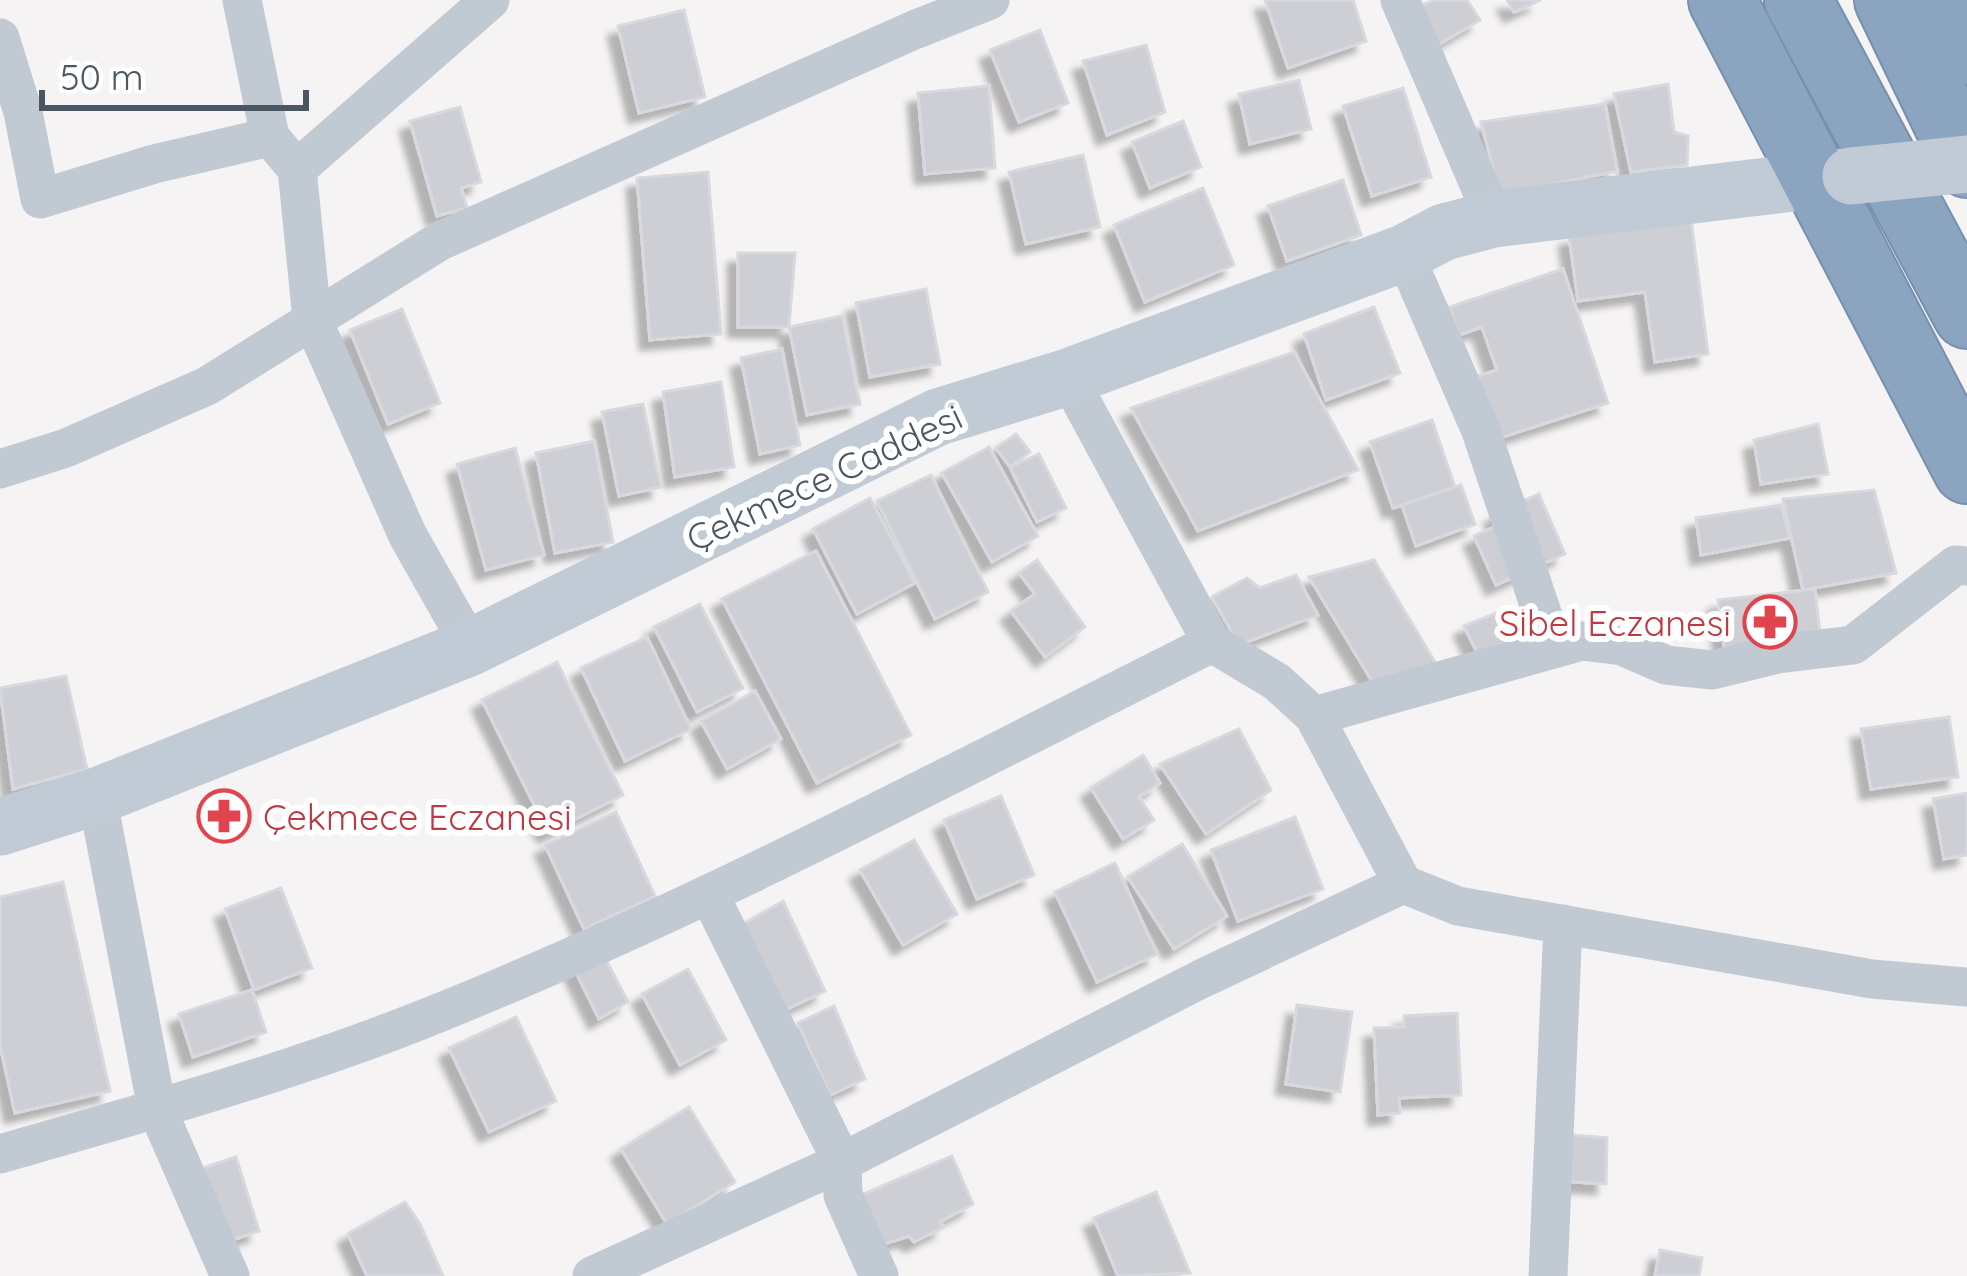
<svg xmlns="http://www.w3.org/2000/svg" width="1967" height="1276" font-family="Quicksand,sans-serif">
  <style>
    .building { fill: #cdcfd5; stroke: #d7d9de; stroke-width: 3; filter: url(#shadow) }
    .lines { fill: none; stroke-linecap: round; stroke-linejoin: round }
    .highway-casing { stroke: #7690ad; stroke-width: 70 }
    .street { stroke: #c1cad2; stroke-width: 39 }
    .secondary { stroke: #c1cbd6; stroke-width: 57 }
    .highway { stroke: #8ba5c1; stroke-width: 66 }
    .secondary-bridge { stroke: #c1cbd6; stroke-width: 57 }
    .labels { text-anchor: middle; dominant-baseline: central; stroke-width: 12; stroke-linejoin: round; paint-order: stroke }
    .street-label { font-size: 36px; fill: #4a5661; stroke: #fff }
    .health-label { font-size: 36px; fill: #be3a42; stroke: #fff; text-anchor: end }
  </style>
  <defs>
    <filter id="shadow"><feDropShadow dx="-10" dy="10" stdDeviation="3" flood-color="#0004"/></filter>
  </defs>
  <rect width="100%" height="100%" fill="#f5f3f3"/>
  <path class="building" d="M1265,0H1353L1366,41L1288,68Z
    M1434,0H1467L1480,20L1431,49L1411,10Z
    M1507,0H1541L1514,12Z
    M684,10L705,97L639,113L618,26Z
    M1040,30L1068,103L1019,122L990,50Z
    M1146,45L1165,112L1107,135L1083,61Z
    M1299,80L1311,129L1250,144L1239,94Z
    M1668,84L1674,132L1688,136L1687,165L1631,172L1614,94Z
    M989,86L995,168L925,174L918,93Z
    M1403,88L1431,177L1372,196L1343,106Z
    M1605,104L1617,171L1500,195L1481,122Z
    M460,107L481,182L461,188L467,208L437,216L410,121Z
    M1183,121L1201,167L1150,188L1132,142Z
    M1083,155L1100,227L1026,244L1009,172Z
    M708,172L721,334L650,340L637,178Z
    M1343,180L1361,235L1287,261L1268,206Z
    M1203,188L1234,265L1145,302L1114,225Z
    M1691,219L1708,354L1655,362L1645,292L1578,301L1569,236Z
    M738,253H795L789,327H738Z
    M1563,269L1608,403L1487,442L1467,380L1497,370L1482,327L1459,335L1450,307Z
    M926,289L940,364L870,377L856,303Z
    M1374,307L1400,373L1326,400L1304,334Z
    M402,309L440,403L388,424L350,330Z
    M842,316L860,404L807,415L789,327Z
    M782,349L800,445L760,454L741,358Z
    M1294,352L1358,470L1198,531L1131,408Z
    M721,382L734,467L675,477L663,392Z
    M643,404L661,487L619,496L602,412Z
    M1432,420L1455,487L1393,508L1370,442Z
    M1818,424L1828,474L1761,484L1754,440Z
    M1016,434L1030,452L1010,467L996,448Z
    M594,441L613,542L555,553L536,453Z
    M989,447L1038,536L992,562L942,473Z
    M515,448L544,555L486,570L457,464Z
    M1039,454L1066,508L1037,522L1010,467Z
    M931,475L988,592L935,619L877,501Z
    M1461,485L1475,524L1416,546L1402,505Z
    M1874,490L1896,573L1803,590L1783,499Z
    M1539,494L1565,554L1496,585L1474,536L1499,525L1494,514Z
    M870,498L915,583L857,614L813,529Z
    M1781,505L1790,538L1701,555L1696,518Z
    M816,551L911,735L817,783L722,599Z
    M1037,560L1085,627L1045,657L1011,611L1035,594L1019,573Z
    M1374,560L1438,667L1378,691L1309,577Z
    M1296,575L1318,615L1239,645L1212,597L1247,578L1260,588Z
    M1815,589L1821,643L1725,655L1718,600Z
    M700,604L743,688L697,712L654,627Z
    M1499,612L1511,641L1478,654L1464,626Z
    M647,637L691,729L625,761L581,668Z
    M557,662L623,795L548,833L482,700Z
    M66,676L87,769L13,789L0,688Z
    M755,691L781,739L727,769L701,721Z
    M1949,717L1958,777L1871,789L1861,729Z
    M1239,729L1271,790L1206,834L1160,764Z
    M1143,755L1160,783L1139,797L1154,820L1123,839L1091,788Z
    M1967,793V855L1944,859L1933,799Z
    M1001,796L1034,875L977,899L944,820Z
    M616,812L655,896L584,929L545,845Z
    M1295,817L1323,889L1238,921L1211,850Z
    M914,840L957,914L903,945L860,870Z
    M1182,844L1227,916L1174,949L1128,877Z
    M1115,863L1157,954L1097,982L1055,892Z
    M63,882L110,1091L15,1113L0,1045V897Z
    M281,888L312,968L254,990L225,909Z
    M783,901L825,991L773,1016L738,927Z
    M602,952L628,1002L599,1019L573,966Z
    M688,969L726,1040L680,1065L642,994Z
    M252,990L266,1032L193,1057L179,1014Z
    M1297,1005L1352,1012L1340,1092L1286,1084Z
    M834,1006L865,1079L830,1095L798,1023Z
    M1457,1013L1461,1095L1399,1098L1400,1113L1378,1115L1374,1028L1404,1027V1016Z
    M516,1017L556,1101L489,1132L449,1048Z
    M689,1107L735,1182L667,1224L621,1149Z
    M1560,1134L1607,1138L1606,1184L1558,1181Z
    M952,1156L973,1204L940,1222L944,1227L914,1242L909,1236L878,1246L859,1196Z
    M236,1157L259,1231L220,1244L197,1170Z
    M1156,1192L1190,1273L1118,1276L1094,1218Z
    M405,1202L420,1224L443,1276H367L348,1234Z
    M1660,1250L1702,1258L1699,1276H1655Z"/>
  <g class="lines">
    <g class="highway-casing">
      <path id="highway" d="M1722,0L1967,470
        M1798,0L1967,315
        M1888,0L1967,164
        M1940,0L1967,51"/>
    </g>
    <path class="street" d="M242,0L270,137L297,169L312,319L408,536L471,647
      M1400,0L1494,219
      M0,38L23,112L40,199L154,164L270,137
      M297,169L490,0
      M1404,253L1481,431L1554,649
      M1068,377L1212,643L1277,682L1314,716L1403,884
      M0,469L66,448L207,386L440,241L914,30L990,0
      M1314,716L1582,641L1622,646L1666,665L1712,670L1778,654L1853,645L1956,565L1967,566
      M97,796L157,1109L230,1276
      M709,894L842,1162L843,1195L879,1276
      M0,1154C139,1114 281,1075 416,1022C689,914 950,774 1212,643
      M592,1276L842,1162L1201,979L1403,884L1458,906L1872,979L1967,987
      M1548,1276L1563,924"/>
    <path class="secondary" d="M0,827L97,796L471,647L938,417L1068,377L1404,253L1444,232L1494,219L1851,176"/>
    <use href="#highway" class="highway"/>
    <path class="secondary-bridge" d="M1851,176L1967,164"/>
  </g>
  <defs>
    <g id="pharmacy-ring" transform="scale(2.7)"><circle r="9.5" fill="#fff" stroke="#e0444e" stroke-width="1.5"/><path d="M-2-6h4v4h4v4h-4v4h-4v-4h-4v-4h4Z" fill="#e0444e"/></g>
  </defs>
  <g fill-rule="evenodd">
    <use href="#pharmacy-ring" x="1770" y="622"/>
    <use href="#pharmacy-ring" x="224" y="816"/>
  </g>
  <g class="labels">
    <g class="street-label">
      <text transform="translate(824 477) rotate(-25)">Çekmece Caddesi</text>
    </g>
    <g class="health-label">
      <text x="1731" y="622">Sibel Eczanesi</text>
      <text x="263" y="816" text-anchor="start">Çekmece Eczanesi</text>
    </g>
  </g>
  <path d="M42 90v18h264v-18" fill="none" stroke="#4a5661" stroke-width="6"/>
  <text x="60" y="90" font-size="36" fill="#4a5661" stroke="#ffffff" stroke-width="9" paint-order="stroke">50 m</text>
</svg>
